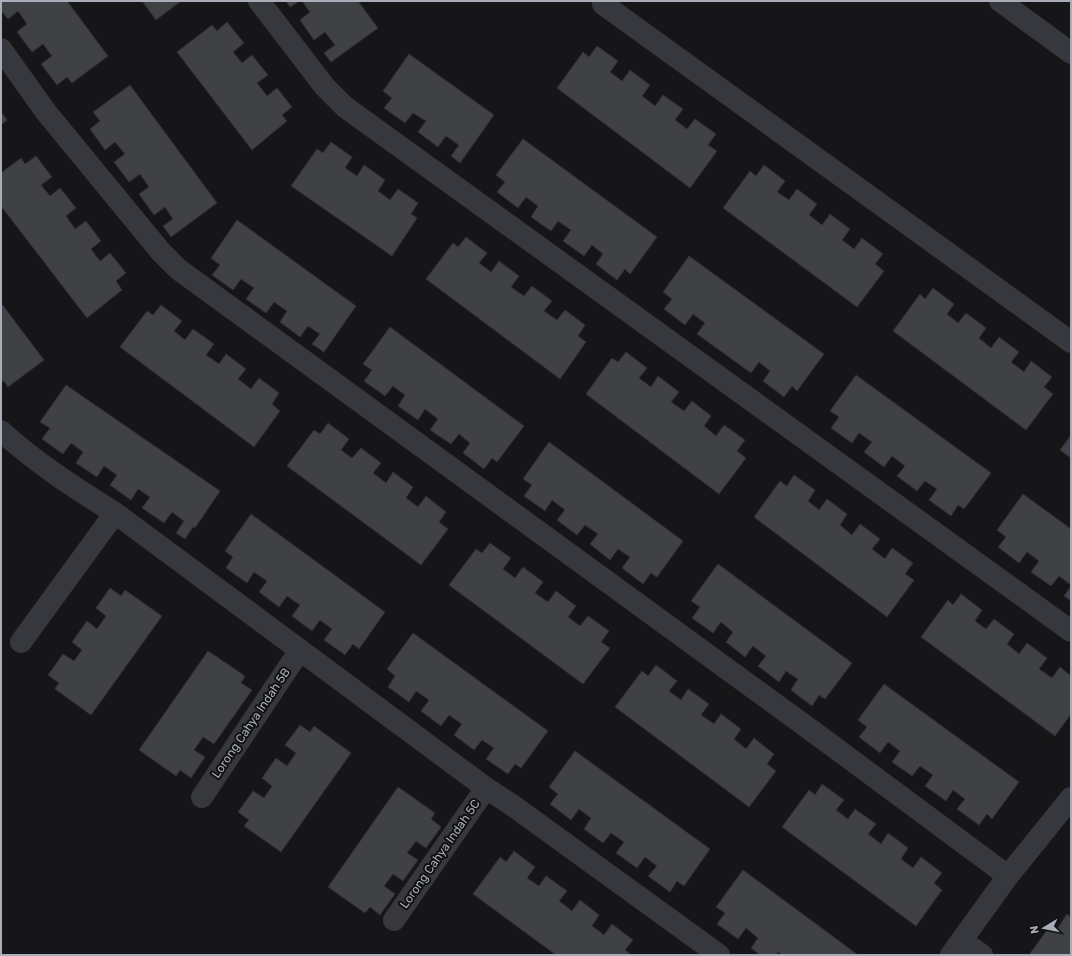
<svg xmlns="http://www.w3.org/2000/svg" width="1072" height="956" font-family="Rubik,sans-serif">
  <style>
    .building { fill: #404145; stroke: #303034 }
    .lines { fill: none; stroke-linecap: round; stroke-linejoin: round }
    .minor { stroke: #37383d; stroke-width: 22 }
    .labels { text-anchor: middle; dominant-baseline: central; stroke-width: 4; stroke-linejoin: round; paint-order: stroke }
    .street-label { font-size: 12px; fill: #a8adb8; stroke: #111113 }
  </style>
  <rect width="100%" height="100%" fill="#161618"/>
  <path class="building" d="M1,1H67L108,56L72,83L67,77L57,85L41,64L52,56L43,44L32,52L17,32L27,24L18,11L8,19L1,11Z
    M142,1H181L156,20Z
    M286,1H299L290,7Z
    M302,1H358L378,28L331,62L324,53L335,45L325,32L314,40L300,20L310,12Z
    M227,22L244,43L233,52L242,63L252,55L268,75L257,83L267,96L277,88L292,107L282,115L287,121L252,150L177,52L212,25L217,31Z
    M597,46L618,61L610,72L622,81L630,70L650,85L642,96L655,106L663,95L683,109L675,120L687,129L695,119L716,134L708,145L717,151L690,188L557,88L583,52L589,57Z
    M409,54L494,115L460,163L451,156L459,145L446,136L438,147L418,132L426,121L413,113L405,123L384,108L392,98L383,91Z
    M130,85L217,203L171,237L163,226L173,219L165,207L154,215L139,194L149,187L140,174L129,182L114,162L125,154L115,142L105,150L90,129L100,121L93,112Z
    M1,112L7,120L1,125Z
    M523,139L657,237L630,274L625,269L617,280L596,264L603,254L592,245L584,256L563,241L571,230L558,221L551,231L531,217L538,206L526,197L518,208L497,192L505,182L496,175Z
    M331,142L352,157L345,168L357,176L364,165L385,180L378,191L390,200L398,189L418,203L411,214L417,218L392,256L291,186L317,149L323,153Z
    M36,156L52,177L41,185L50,196L60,188L76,208L66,216L75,229L86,221L101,241L91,249L100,261L110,253L126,273L116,281L122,290L87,318L1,206V173L21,158L25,164Z
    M764,165L785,181L777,192L789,200L797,189L817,204L809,215L822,225L830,214L850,229L842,240L854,249L862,238L883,254L875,264L884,271L857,307L723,208L750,171L756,176Z
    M237,220L356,306L324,352L312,344L320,334L308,326L300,337L280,322L287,311L274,302L266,313L246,299L254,288L241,279L233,290L212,275L220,265L211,258Z
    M466,237L487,253L479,263L491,272L499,261L519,276L511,287L524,296L532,286L552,301L544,311L557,320L565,310L585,325L578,336L586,342L560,379L426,279L453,243L458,247Z
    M689,256L824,354L797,391L792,386L784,397L763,381L770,371L759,362L751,373L697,334L705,323L693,314L685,325L664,309L672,299L663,292Z
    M933,288L954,304L947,314L958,323L966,313L986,328L979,338L991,348L999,337L1019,352L1011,362L1024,372L1031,361L1052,377L1044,387L1053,394L1026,430L893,331L920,294L925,299Z
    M1,303L44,360L8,387L4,381L1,383Z
    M161,305L182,321L174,331L185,340L193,329L214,344L206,355L219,364L226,354L246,369L238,379L251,389L259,378L279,393L272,404L280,411L254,447L120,347L147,311L153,315Z
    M390,327L524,426L497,462L492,458L484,469L463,453L470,443L459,434L451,444L430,430L438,419L425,409L418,420L398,406L405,395L393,386L385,396L364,381L372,370L363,364Z
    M626,352L647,368L639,378L651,387L658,376L679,392L671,402L684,411L692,401L711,416L704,426L716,436L724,425L745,440L737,451L746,458L719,494L586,394L612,358L618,362Z
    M856,375L991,473L964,509L958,505L951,516L929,500L937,489L925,481L917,491L897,476L905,466L892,456L884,467L864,452L872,442L859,433L852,443L831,428L839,417L830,411Z
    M66,385L220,491L195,528L193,527L185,539L176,533L184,521L172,512L164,523L142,508L150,497L138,489L131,500L110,485L117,475L104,466L97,477L76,463L83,452L71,443L63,454L42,439L50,428L40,422Z
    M328,423L349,439L341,450L352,458L361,448L381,463L373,473L386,483L393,472L413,487L406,498L418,507L426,496L446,512L439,522L448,529L421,565L287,466L314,430L320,434Z
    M1071,435V458L1060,450Z
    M549,442L683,541L657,577L651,573L643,584L622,568L630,557L618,549L610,560L590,544L598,534L585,525L577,535L557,520L565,510L552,500L545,511L524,496L532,485L523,479Z
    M794,475L815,490L808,501L819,510L827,499L847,514L840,525L852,535L860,524L880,539L872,549L885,559L892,548L913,563L905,574L914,580L887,617L754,517L780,481L787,486Z
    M1023,494L1071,529V585L1059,576L1051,586L1031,572L1039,561L1027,552L1019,563L998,547L1006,537L997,530Z
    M251,514L385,612L359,649L353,644L345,655L324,640L332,629L320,620L312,631L292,616L300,605L287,596L279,607L259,592L267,581L254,572L247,583L226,568L233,557L225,551Z
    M490,543L511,558L503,569L515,578L523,567L543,582L535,593L548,602L556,591L576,606L568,617L580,626L588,616L609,631L601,642L610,648L583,684L449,585L476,549L482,553Z
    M718,564L852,663L825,699L819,695L812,706L791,690L798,679L786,671L779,682L758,666L766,656L753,646L745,657L726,642L733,632L721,622L713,633L692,618L700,607L691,601Z
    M1071,586V601L1064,596Z
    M110,588L121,596L125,590L162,616L91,715L55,689L59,683L48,675L63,654L74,661L82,650L72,642L87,621L97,629L106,616L96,608Z
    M961,594L982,610L975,621L986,629L994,619L1014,634L1007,644L1019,654L1027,643L1047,658L1039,669L1052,678L1060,667L1071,676V714L1055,736L921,637L948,600L953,605Z
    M413,633L548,731L521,768L515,764L508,774L486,759L494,748L482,740L474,750L454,735L462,724L449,715L441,726L421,711L429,700L416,691L409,702L388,687L395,676L387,669Z
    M208,651L245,676L241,683L252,690L214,744L203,737L194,750L205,757L191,778L180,770L176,776L139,750Z
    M656,665L677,681L669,691L681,700L688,689L709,704L701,715L714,724L721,714L741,729L734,739L746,749L754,738L774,754L767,764L776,771L749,807L615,707L642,671L648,676Z
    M884,684L1019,782L992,819L987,814L979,825L957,809L965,799L953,790L946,801L925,786L933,775L920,766L912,776L892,762L900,751L888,742L880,753L859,737L867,727L858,720Z
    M300,725L310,732L314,726L351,753L281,852L244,826L249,820L238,812L253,791L264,798L272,786L262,778L276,758L287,766L296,753L285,745Z
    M575,751L710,849L684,886L677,881L670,892L648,876L657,866L645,857L637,868L616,853L624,842L611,833L603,843L584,829L591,818L579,809L571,820L550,804L558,794L549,787Z
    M822,784L844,800L836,810L848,819L855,809L876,824L868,834L881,844L888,833L908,848L901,859L913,868L921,857L942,873L934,883L942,890L916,926L782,827L809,790L815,795Z
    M398,787L435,813L431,819L441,827L426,848L416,841L407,853L418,860L403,881L393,874L384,886L395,894L380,915L370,907L365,913L328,887Z
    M514,851L535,867L527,878L539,886L546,876L567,891L559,901L572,911L580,900L599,915L592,926L604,935L612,924L633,940L625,950L631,955H556L473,894L500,857L506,862Z
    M743,870L858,955H782L778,952L776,955H760L751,948L758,938L746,928L738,939L717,924L725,913L716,907Z
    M1067,914L1071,917V955H1029L1050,926L1056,931Z"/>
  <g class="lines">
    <path class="minor" d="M259,1L325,87L345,107L1071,631
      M1000,1L1071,53
      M603,4L1071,342
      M1,49L46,112L161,252L178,269L815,733L1008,876
      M1,431C36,463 75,488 115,513L486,788L512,805L719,955
      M21,642L115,513
      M202,797L300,650
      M394,920L486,788
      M962,941L982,955
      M951,955L1008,876L1071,798"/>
  </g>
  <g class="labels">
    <g class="street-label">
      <text transform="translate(251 723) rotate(-56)">Lorong Cahya Indah 5B</text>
      <text transform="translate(440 854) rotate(-55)">Lorong Cahya Indah 5C</text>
    </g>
  </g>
  <rect width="1072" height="956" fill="none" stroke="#a8adb8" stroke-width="4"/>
  <g transform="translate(1044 928) rotate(260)" stroke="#111113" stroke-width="3" paint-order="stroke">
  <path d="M0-3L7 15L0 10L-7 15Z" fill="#a8adb8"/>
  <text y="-6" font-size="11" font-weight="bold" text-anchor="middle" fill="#a8adb8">N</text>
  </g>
</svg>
